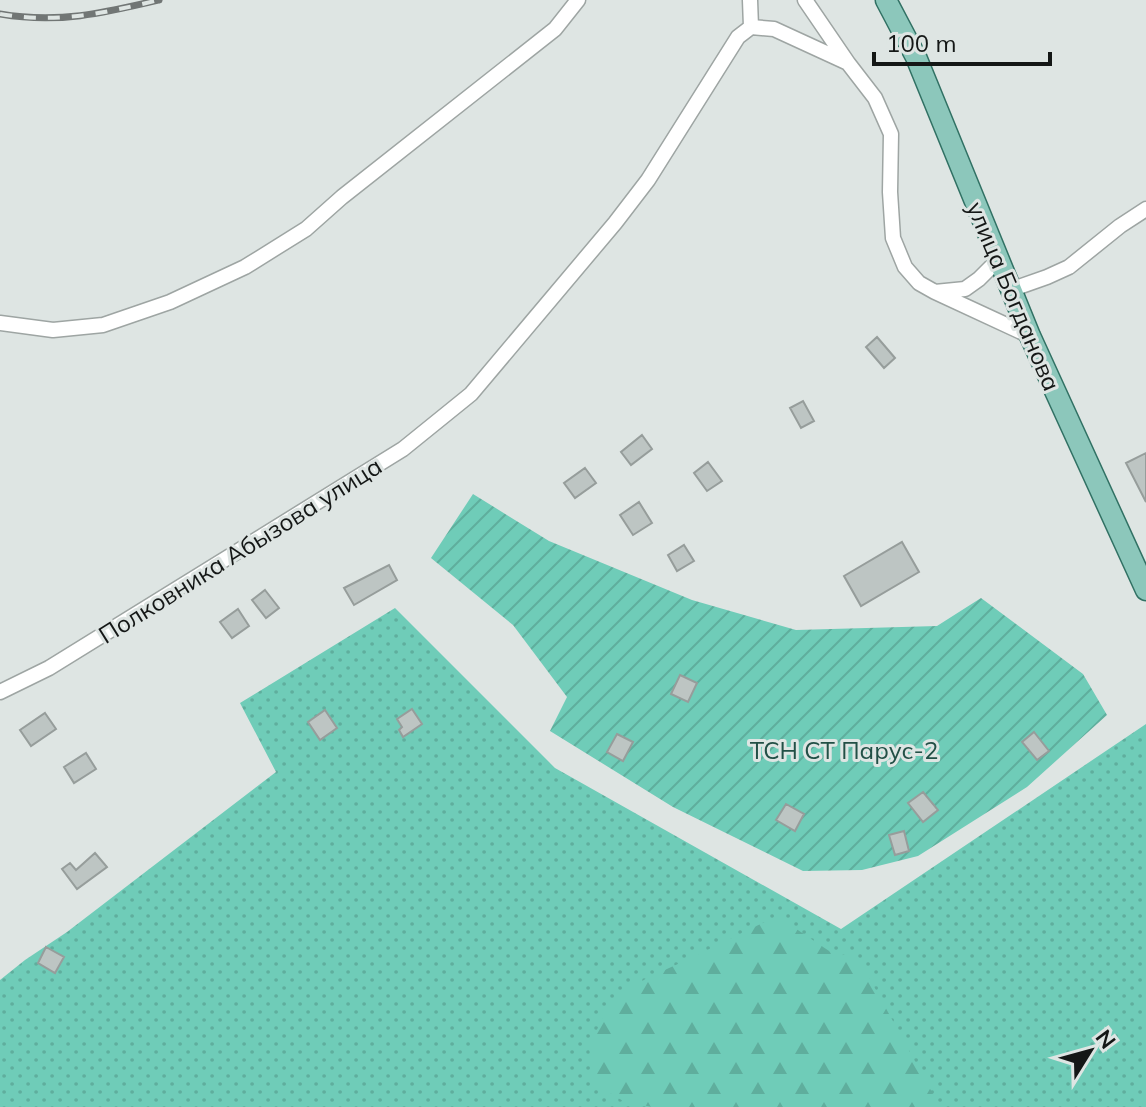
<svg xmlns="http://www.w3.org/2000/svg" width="1146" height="1107" font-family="Mulish,sans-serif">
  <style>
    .grass { fill: url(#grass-dots) }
    .forest { fill: url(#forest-firs) }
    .garden { fill: url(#garden-furrows) }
    .building { fill: #bdc5c3; stroke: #969d9b; stroke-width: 2 }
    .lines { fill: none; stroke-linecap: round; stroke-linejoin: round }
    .street-casing { stroke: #9ea5a3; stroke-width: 17 }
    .primary-casing { stroke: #317164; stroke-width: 23 }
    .street { stroke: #fff; stroke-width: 14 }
    .primary { stroke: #8cc7bb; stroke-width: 20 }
    .rail-casing { stroke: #717675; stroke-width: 7 }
    .rail { stroke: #dee5e3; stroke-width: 4; stroke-dasharray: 12; stroke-linecap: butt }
    .labels { text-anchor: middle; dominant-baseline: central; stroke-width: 6; stroke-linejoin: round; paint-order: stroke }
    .street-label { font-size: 24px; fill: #141716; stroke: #dee5e3 }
    .park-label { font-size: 24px; fill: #225046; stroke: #dee5e3 }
  </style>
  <defs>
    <pattern id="grass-dots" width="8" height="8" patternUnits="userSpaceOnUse" patternTransform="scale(2)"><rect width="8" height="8" fill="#6fccb8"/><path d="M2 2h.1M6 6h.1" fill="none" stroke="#5fae9d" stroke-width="1.8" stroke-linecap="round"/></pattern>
    <pattern id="forest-firs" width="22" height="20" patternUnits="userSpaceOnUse" patternTransform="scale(2)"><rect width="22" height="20" fill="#6fccb8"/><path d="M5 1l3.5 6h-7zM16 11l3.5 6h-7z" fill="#5fae9d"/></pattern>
    <pattern id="garden-furrows" width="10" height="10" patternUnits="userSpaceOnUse" patternTransform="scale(2)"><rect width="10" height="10" fill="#6fccb8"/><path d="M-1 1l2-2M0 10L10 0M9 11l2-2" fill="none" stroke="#5fae9d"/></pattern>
  </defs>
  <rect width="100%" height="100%" fill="#dee5e3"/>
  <path class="grass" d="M395,608L555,768L841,929L1146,724V1107H0V980L25,960L67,932L276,772L240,703Z"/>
  <path class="forest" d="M777,916L838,957L854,950L940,1107H652L623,1101L594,1083L589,1047L603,1017L620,995L647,978L689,959Z"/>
  <path class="garden" d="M473,494L549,541L692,600L796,630L937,626L981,598L1083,674L1107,715L1027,787L918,856L862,870L803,871L673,807L550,731L567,697L513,625L431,558Z"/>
  <path class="building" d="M877,337L895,358L884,368L866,347Z
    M803,401L814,421L801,428L790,408Z
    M642,435L652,449L631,465L621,452Z
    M1146,453V502L1126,463Z
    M708,462L722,481L707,491L694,473Z
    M585,468L596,483L575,498L564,483Z
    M639,502L652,523L633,535L620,515Z
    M902,542L919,572L861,606L844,576Z
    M684,545L694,561L677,571L668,555Z
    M389,565L397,580L354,605L344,588Z
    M265,590L279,608L266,618L252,600Z
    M238,609L249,626L232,638L220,622Z
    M680,675L697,683L688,702L671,694Z
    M412,709L422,724L403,737L399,730L402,727L397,719Z
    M325,710L337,728L320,740L308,722Z
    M45,713L56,729L31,746L20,730Z
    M1034,732L1049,751L1037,760L1022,742Z
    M617,734L633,742L623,761L607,752Z
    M86,753L96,769L74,783L64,767Z
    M923,792L938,810L923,822L908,803Z
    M786,804L804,814L795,831L776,820Z
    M904,831L909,851L895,855L889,835Z
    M95,853L107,867L77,889L62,869L70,863L76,870Z
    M46,947L64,957L55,973L38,963Z"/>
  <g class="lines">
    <g class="street-casing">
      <path id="street" d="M750,0L751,27
        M805,0L848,63
        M1010,290L1047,277L1069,267L1120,226L1146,209
        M935,292L1030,336
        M0,323L53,330L103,325L170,302L245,267L306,229L342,197L555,29L578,0
        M0,692L49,668L403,449L471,394L615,223L648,180L738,37L751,27L774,29L848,63L875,98L891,134L890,192L893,238L905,267L919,283L935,292L965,289L979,279L998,260"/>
    </g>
    <g class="primary-casing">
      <path id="primary" d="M886,0L916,57L1030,336L1146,590"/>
    </g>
    <use href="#street" class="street"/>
    <use href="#primary" class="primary"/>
    <g class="rail-casing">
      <path id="rail" d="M0,14C58,24 104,13 159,0"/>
    </g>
    <use href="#rail" class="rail"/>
  </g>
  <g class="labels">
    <g class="street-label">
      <text transform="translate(1014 296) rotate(67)">улица Богданова</text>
      <text transform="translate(240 550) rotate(-32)">Полковника Абызова улица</text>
    </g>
    <g class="park-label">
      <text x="844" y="750">ТСН СТ Парус-2</text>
    </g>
  </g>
  <g transform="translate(1090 1051) rotate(53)" stroke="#dee5e3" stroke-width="6" paint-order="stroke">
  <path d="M0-6L14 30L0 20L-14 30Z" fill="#141716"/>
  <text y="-12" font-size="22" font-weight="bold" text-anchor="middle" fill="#141716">N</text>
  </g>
  <path d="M874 52v12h176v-12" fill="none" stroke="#141716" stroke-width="4"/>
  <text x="886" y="52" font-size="24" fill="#141716" stroke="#dee5e3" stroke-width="6" paint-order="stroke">100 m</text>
</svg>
